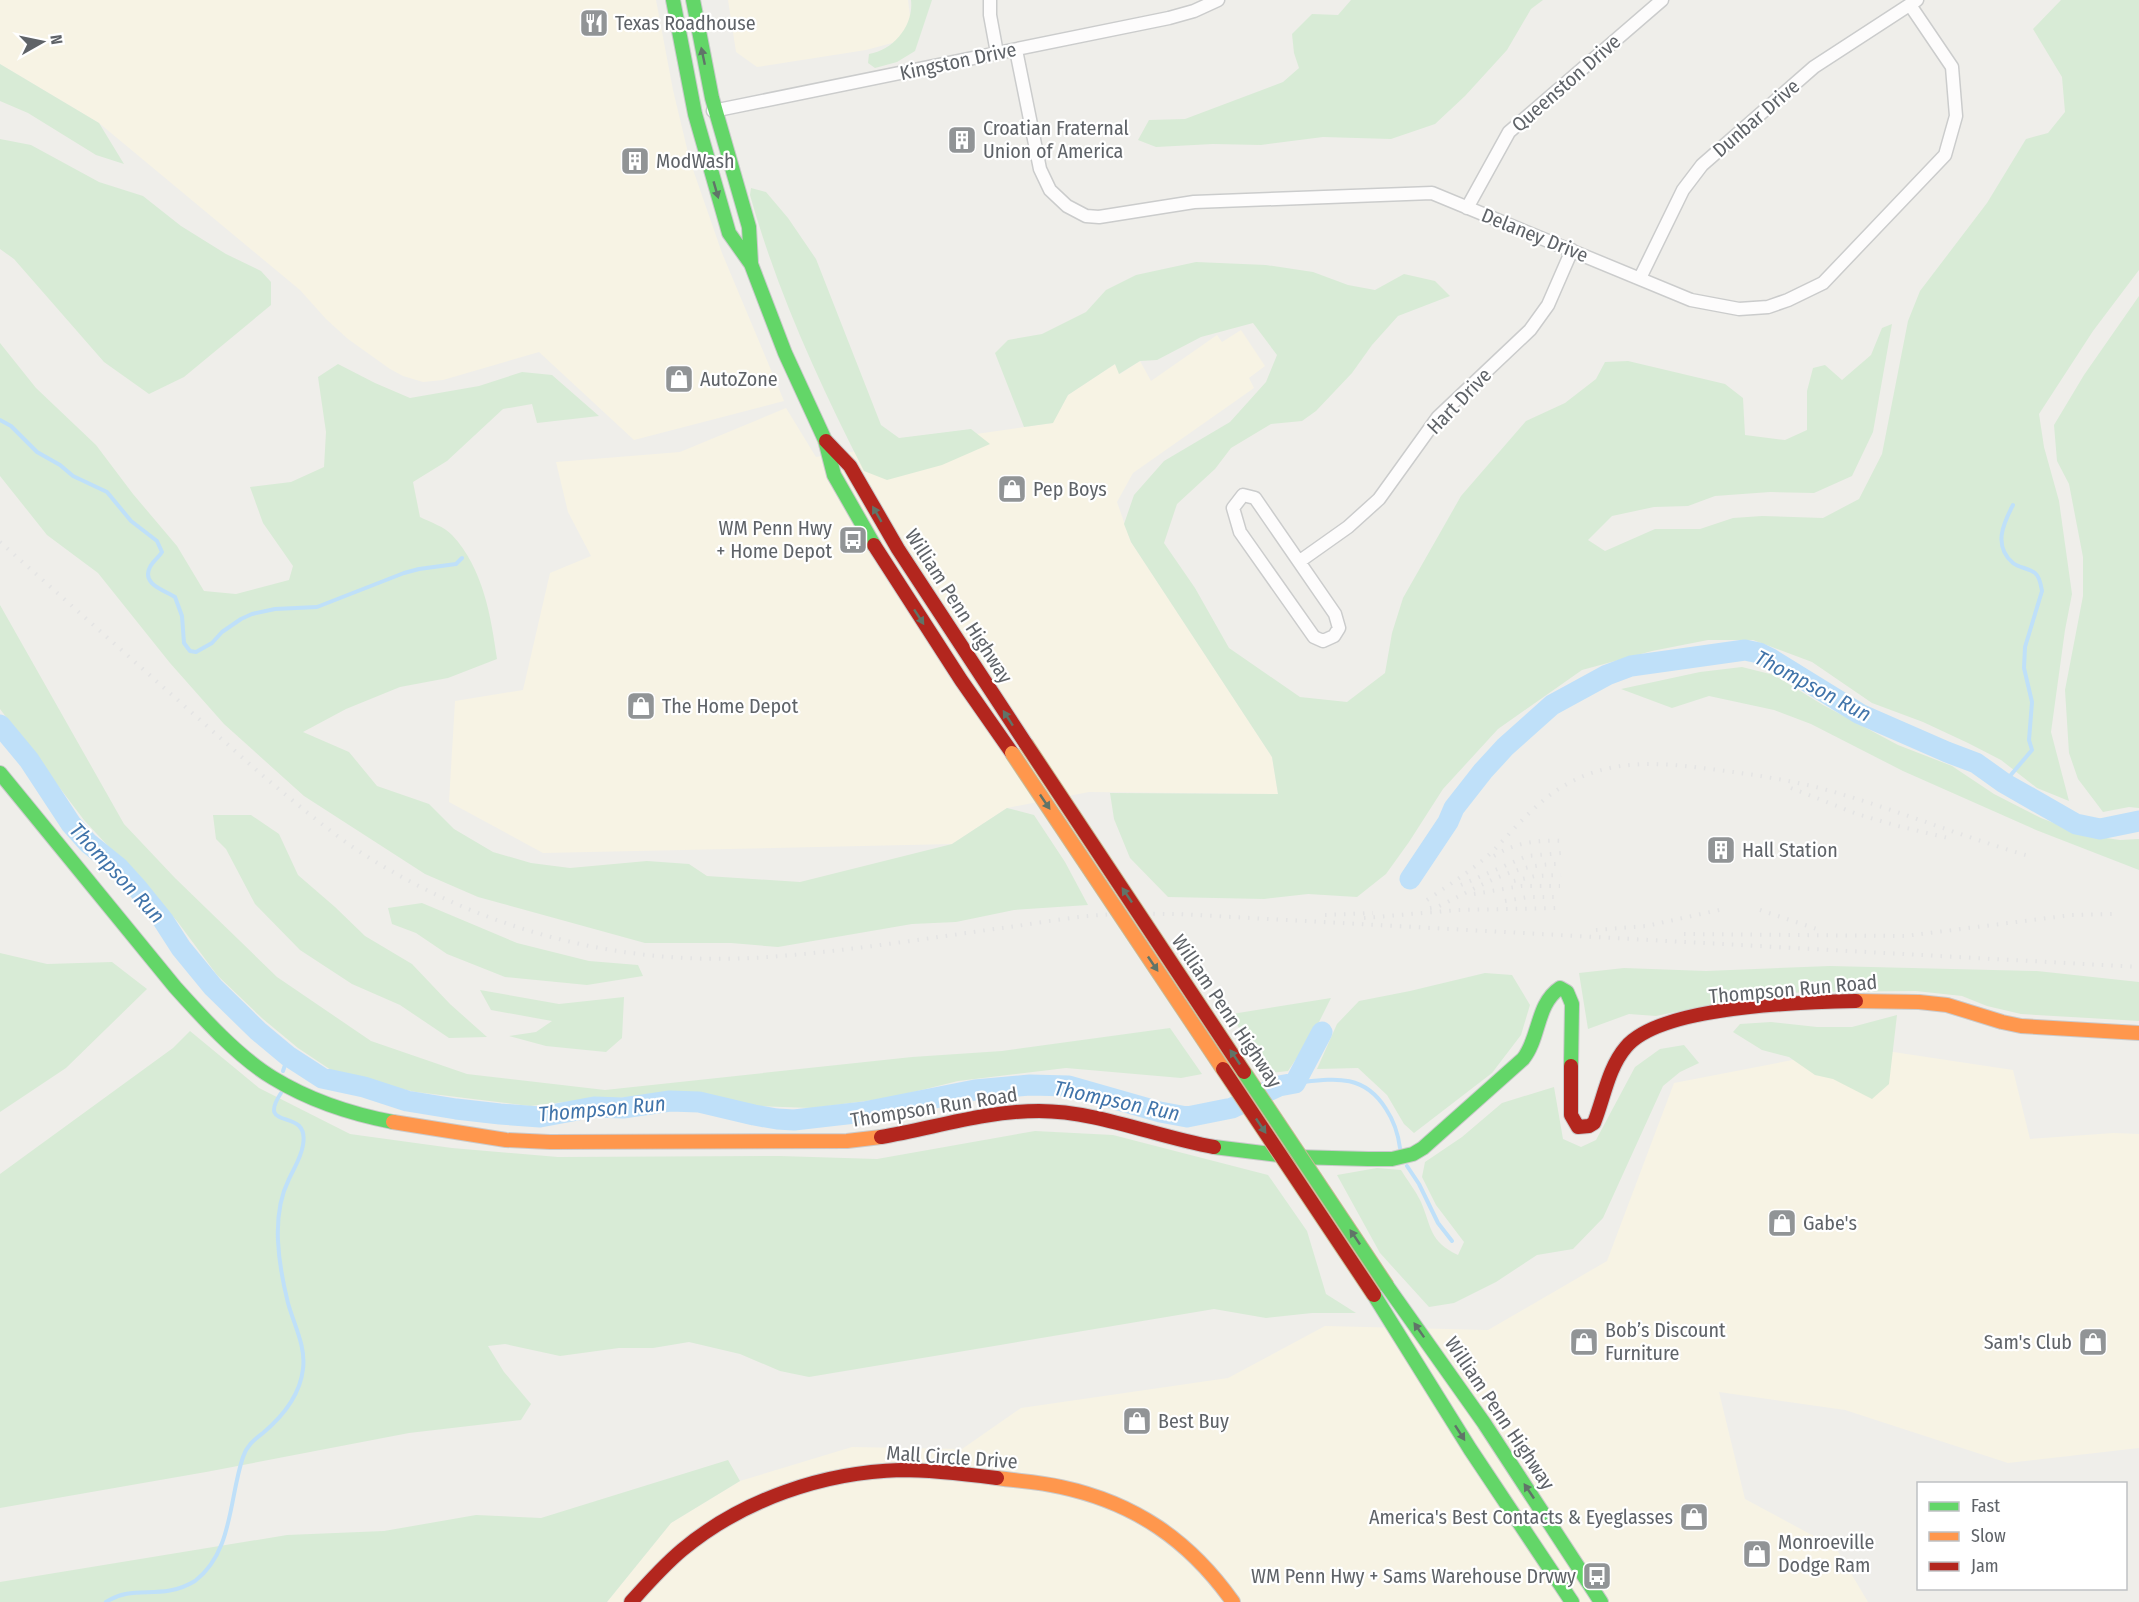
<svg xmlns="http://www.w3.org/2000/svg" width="2139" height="1602" font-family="'Fira Sans Condensed',sans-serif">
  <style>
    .commercial { fill: #f7f3e4 }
    .green { fill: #d8ebd6 }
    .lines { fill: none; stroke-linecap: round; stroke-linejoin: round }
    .stream { stroke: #bfe0f9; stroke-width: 4 }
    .river { stroke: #bfe0f9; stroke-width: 21 }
    .street-casing { stroke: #cbcccc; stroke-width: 15 }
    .fast-casing { stroke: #cacacb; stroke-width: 16 }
    .slow-casing { stroke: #cacacb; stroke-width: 16 }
    .jam-casing { stroke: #cacacb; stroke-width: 16 }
    .street { stroke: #fdfcfc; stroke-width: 12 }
    .fast { stroke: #63d668; stroke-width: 14 }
    .slow { stroke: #ff974d; stroke-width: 14 }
    .jam { stroke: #b3261e; stroke-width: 14 }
    .rail { stroke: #e4e4e4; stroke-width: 4; stroke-dasharray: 1.5 8; stroke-linecap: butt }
    .fast-bridge-casing { stroke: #c8b996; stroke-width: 16; stroke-linecap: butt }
    .slow-bridge-casing { stroke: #c8b996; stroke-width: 16; stroke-linecap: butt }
    .jam-bridge-casing { stroke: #c8b996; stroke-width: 16; stroke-linecap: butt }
    .fast-bridge { stroke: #63d668; stroke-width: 14 }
    .slow-bridge { stroke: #ff974d; stroke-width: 14 }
    .jam-bridge { stroke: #b3261e; stroke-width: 14 }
    .oneway { fill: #607468 }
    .labels { text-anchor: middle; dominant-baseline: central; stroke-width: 4.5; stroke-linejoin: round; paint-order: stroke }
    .poi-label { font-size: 20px; fill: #5f6368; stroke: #fff; text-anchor: start }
    .street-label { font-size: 20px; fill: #5f6368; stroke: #fff }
    .water-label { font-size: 21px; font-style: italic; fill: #4174aa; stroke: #fff }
  </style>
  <rect width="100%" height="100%" fill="#efeeea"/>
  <path class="commercial" d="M0,0H656L673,90L690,161L722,253L784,401L634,440L539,352L443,380L423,382L403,376L390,369L348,339L326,319L300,290L99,123L0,64Z
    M728,0H908L912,32L907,39L866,50L757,67L736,52Z
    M1241,330L1265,366L1249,378L1254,388L1133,473L1117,502L1131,542L1272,757L1278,794L1089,792L1007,808L952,844L543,853L449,802L455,701L523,690L550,573L591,556L568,512L556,462L680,452L786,408L816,457L1052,423L1068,395L1115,364L1120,374L1140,361L1151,381L1217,335L1222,342Z
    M1860,1047L2013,1070L2030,1139L2114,1133L2139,1134V1448L2008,1463L1845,1410L1719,1392L1745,1499L1836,1548L1868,1602H607L671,1523L740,1481L852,1447L962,1449L1021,1408L1228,1378L1325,1326L1488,1330L1607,1261L1674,1083Z"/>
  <path class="green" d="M911,0H932L915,51L897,62L875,68L868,63L869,54C894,50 914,25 911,0Z
    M1351,0H1543L1531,9L1507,50L1465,96L1435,124L1391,139L1323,137L1261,145L1213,144L1156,147L1138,140L1149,120L1185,119L1283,82L1299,68L1294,53L1292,34L1312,14L1338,15Z
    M2061,0H2139V270L2093,331L2039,414L2044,447L2059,501L2072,594L2065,630L2051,732L2069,801L2037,788L2001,760L1968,743L1923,722L1872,703L1812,662L1753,640H1708L1652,651L1582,670L1498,729L1443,789L1409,842L1386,874L1357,897L1308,894L1264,899L1168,897L1130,858L1114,819L1110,793L1278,794L1272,757L1131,542L1124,524L1134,495L1164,461L1230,422L1266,382L1277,355L1253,323L1201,337L1157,360L1140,361L1119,374L1115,364L1068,395L1053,423L1024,427L995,353L1008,340L1042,334L1086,312L1106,290L1136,275L1196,262L1266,265L1313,272L1348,285L1375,290L1404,274L1435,281L1450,296L1398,316L1372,345L1352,373L1316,411L1302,421L1271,424L1231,448L1215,469L1177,504L1164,543L1195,588L1229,648L1300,697L1347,702L1385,673L1392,633L1403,598L1461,496L1526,421L1565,403L1596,379L1605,362L1628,361L1725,384L1743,398L1745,435L1785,440L1807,430V391L1813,368L1825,365L1842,380L1871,355L1882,328L1892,324L1873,432L1852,476L1814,493L1770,492L1715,496L1688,506L1654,507L1612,516L1588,540L1605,551L1655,529H1700L1733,518L1762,516L1823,518L1859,499L1882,454L1908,321L1920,291L1987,203L2026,139L2048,133L2065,112L2062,77L2033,29Z
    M0,64L99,123L124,164L96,155L28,113L0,101Z
    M0,139L31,145L99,182L143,196L181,226L226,254L261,271L271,282V305L184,377L149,394L104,362L14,259L0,249Z
    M751,188L766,192L788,218L816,259L881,425L899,438L971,429L990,444L942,465L887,480L864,471C818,381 777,291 750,195Z
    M2139,296V808L2129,807L2103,812L2078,779L2069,753L2065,690L2083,596V557L2069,484L2057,461L2054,425L2084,375Z
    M0,343L36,388L96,445L133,494L177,546L204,591L236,594L289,580L293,566L263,523L250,487L291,482L324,467L326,432L318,377L338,364L375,383L410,398L479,386L522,372L552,375L599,416L537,423L532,404L503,409L447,461L413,482L420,517C430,522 445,527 452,535C483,568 491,616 497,659L448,678L400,687L346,709L303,732L349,752L377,786L429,804L454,829L493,852L531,863L570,868L647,861L689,864L707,876L800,882L952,844L1007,808L1034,815L1065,862L1088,905L1014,910L956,922L912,924L778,947L731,943H645L478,897L425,874L304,796L224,724L170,663L98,573L47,535L0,476Z
    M0,605L124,824L175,878L277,977L371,1041L467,1074L605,1090L912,1057L1002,1051L1170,1028L1202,1074L1181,1078L1066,1068L958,1081L889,1098L812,1108L756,1106L704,1093L581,1100L530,1106L416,1092L340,1076L298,1048L263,1019L217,975L177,921L84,820L0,709Z
    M1742,667L1774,675L1823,705L1898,745L1952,766L1994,794L2041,818L2085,835L2120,840L2139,839V870L2036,830L1903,771L1811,724L1774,710L1709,696L1672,708L1621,689L1700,672Z
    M213,815H251L279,834L298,875L335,907L365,936L412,964L450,1004L487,1037L449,1038L400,1005L352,984L300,950L255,904L226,849L216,839Z
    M422,903L517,943L589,961L638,965L643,976L587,985L505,977L447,954L416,933L392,924L388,908Z
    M0,953L47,964L112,962L147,989L66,1068L0,1112Z
    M1830,966L2037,971L2139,982V1021L2021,1014L1987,1006L1962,996L1916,991L1805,992L1748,997L1656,1016L1629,1014L1588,1029L1579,973L1624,968L1706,971Z
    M1485,973L1512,975L1530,1005L1521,1035L1492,1073L1414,1133L1404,1124L1387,1095L1358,1068L1317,1069L1337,1024L1359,1001L1410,991Z
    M480,990L559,1004L624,997L622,1038L606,1052L546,1046L509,1036L536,1032L552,1021L491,1010Z
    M1331,998L1313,1034L1288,1071L1270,1073L1247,1044L1232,1014Z
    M1897,1015L1889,1084L1872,1099L1833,1079L1815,1075L1789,1057L1762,1050L1733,1032L1740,1024L1771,1022L1817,1027H1852Z
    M190,1031L259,1088L350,1134L452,1148L558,1157L780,1156L877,1159L1035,1131L1113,1135L1268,1175L1307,1231L1326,1294L1356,1313H1312L1266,1318L1214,1309L809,1377L780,1371L740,1354L689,1342L653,1348H619L560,1356L505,1344L488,1346L504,1372L531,1404L521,1420L409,1433L206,1472L0,1508V1174L173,1048Z
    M1684,1045L1699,1063L1680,1072L1663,1086L1603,1218L1573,1249L1537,1255L1496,1282L1454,1303L1429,1307L1380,1253L1337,1175L1377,1168L1401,1170C1407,1180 1416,1191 1421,1202C1432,1228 1429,1241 1458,1255L1464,1242L1436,1205L1422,1177L1425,1162L1462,1137L1502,1103L1554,1087L1563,1139L1581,1147L1596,1140L1635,1067L1660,1049Z
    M728,1460L740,1481L671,1523L607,1602H0V1582L287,1535L384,1531L476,1515L541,1518Z"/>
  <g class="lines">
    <path class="stream" d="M0,420L11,426L37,452L60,465L73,476L107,492L131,521L157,541L162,552C159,557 153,561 150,567C141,584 164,590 175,597L182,616L184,643L190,651L196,652L212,643L222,632L241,619L252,614L275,609L317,607L404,573L419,569L456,564L462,558
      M2004,783L2032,750L2029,740L2032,702L2024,668L2025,647L2042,591C2041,585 2040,577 2035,573C2029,568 2019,568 2013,563C1993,546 2003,524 2013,505
      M283,1071L288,1056
      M1295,1083C1332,1079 1363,1072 1386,1109C1394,1121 1398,1133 1400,1148
      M1407,1166L1419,1184L1438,1223L1452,1241
      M106,1602C135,1583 160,1602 195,1581C233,1552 229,1498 243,1457C247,1445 254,1440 263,1433C282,1417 300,1395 303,1369C306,1346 294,1325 288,1303C283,1283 279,1262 278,1241C277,1220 280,1197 289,1179C294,1168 301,1158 303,1145C310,1105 255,1133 281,1093"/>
    <path class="river" d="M0,725L29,760L71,824L88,843L119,868L138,889L163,920L181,948L213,987L258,1031L288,1056L322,1078L364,1087L407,1101L456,1109L500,1114L540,1117L594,1107L623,1108L670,1101L699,1102L754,1115L777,1119L794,1120L864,1112L975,1090L1030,1085L1069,1086L1160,1112L1187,1117L1232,1108L1279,1086L1295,1083L1322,1032
      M1410,879L1448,822L1454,808L1483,771L1505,747L1552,705L1607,675L1631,666L1745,650L1759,653L1771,659L1860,714L1947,752L1976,763L2004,783L2076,824L2100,829L2139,821"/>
    <g class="street-casing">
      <path id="street" d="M990,0V15L997,53
        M1016,50L1040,169L1050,190L1067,206L1086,216L1099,217L1194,202L1432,193L1691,300L1739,309L1768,307L1788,300L1823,283L1945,155L1956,116L1952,67L1910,5
        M713,111L1169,18L1194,11L1218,0
        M1467,208L1509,132L1662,0
        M1640,278L1683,190L1702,165L1814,67L1917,0
        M1243,495L1255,498L1335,614L1339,628L1334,636L1323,641L1314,637L1240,532L1233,508Z
        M1300,561L1348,527L1379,499L1438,417L1530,330L1548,305L1572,250"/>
    </g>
    <g class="fast-casing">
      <path id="fast" d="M673,0L695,114L729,233L751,264L785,353L825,440L834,475L874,545
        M693,0L712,98L749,227L751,263
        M0,773L175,987C202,1017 238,1057 273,1078C309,1100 351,1114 393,1122
        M1214,1147L1296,1157L1368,1159H1392L1413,1154L1423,1148L1523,1059C1540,1038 1536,1004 1560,988L1567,992L1572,1004L1571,1066
        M1387,1286L1484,1423L1601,1602
        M1374,1295L1470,1449L1572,1602"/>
    </g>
    <g class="slow-casing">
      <path id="slow" d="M1856,1001L1919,1002L1947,1005L2002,1022L2021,1026L2139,1033
        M393,1122L506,1140L550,1142L847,1141L881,1137
        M997,1478C1018,1481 1040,1482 1061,1487C1135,1503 1189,1540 1233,1602"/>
    </g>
    <g class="jam-casing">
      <path id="jam" d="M826,441L850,466L898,549L1026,744
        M874,545L961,680L1012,753
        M1571,1066V1115L1578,1127L1589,1126L1594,1123C1604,1098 1608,1068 1626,1047C1660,1006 1803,1002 1856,1001
        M881,1137C934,1128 985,1111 1039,1111C1098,1111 1156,1137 1214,1147
        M631,1602C647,1584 663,1566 682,1550C742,1500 823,1472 901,1470C933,1470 965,1474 997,1478"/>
    </g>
    <use href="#street" class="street"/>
    <use href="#fast" class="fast"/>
    <use href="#slow" class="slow"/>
    <use href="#jam" class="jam"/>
    <path class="rail" d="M0,542L262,775C293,801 324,827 357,850C479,930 622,968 768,957C849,951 929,938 1009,927C1039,923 1070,917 1101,915C1126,913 1153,914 1178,914L2139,967
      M1791,788L1857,814L1898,826L1948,838
      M1494,856C1516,842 1538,840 1563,841
      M1514,881L1535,876L1561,875
      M1461,885L1527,856L1562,853
      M1474,894L1521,886H1560
      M1427,900C1450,884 1473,870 1493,851C1516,827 1538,800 1567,784C1615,757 1666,763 1718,770C1750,774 1781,779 1812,786C1886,805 1956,835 2029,856
      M1505,901L1528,897H1560
      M1430,908L1437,907C1480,887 1513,863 1562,864
      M1760,910L1823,931
      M1325,915L1373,913
      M1364,918L1458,910L1559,908
      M1596,930L1646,926L1724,909
      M1684,934L1905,936L2072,915L2112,914"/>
    <g class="fast-bridge-casing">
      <path id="fast-bridge" d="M1244,1072L1387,1286"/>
    </g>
    <g class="slow-bridge-casing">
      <path id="slow-bridge" d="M1012,753L1223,1069"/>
    </g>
    <g class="jam-bridge-casing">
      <path id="jam-bridge" d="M1026,744L1244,1072
        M1223,1069L1374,1295"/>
    </g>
    <use href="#fast-bridge" class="fast-bridge"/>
    <use href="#slow-bridge" class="slow-bridge"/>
    <use href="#jam-bridge" class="jam-bridge"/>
  </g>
  <defs><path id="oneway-solid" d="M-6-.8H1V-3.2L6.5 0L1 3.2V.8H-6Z" transform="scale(1.5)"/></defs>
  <g class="oneway">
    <use href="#oneway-solid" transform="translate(703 56) rotate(-102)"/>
    <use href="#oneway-solid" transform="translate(716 190) rotate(74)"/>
    <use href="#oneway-solid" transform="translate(877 514) rotate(-120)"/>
    <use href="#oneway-solid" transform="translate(919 617) rotate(57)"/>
    <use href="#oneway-solid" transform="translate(1008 718) rotate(-123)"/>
    <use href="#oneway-solid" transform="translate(1045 802) rotate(56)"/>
    <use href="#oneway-solid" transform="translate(1127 895) rotate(-124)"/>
    <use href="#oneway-solid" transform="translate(1153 964) rotate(56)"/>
    <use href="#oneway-solid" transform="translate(1235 1057) rotate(-124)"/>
    <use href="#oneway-solid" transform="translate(1261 1126) rotate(56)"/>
    <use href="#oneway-solid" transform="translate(1355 1237) rotate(-124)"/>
    <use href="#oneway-solid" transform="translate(1419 1330) rotate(-125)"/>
    <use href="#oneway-solid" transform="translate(1460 1433) rotate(57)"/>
    <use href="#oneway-solid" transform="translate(1529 1491) rotate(-124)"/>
  </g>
  <defs>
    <g id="restaurant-square" transform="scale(1.5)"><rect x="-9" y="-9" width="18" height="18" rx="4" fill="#919496" stroke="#fff"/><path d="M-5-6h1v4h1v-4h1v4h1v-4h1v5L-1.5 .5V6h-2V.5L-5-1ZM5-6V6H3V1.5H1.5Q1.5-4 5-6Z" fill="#fff"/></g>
    <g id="building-square" transform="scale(1.5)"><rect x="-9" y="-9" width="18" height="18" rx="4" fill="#919496" stroke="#fff"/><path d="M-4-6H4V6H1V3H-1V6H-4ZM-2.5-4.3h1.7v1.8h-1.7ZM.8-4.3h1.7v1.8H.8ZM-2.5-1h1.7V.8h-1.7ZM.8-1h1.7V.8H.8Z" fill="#fff"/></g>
    <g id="shop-square" transform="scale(1.5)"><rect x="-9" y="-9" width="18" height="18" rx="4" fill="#919496" stroke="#fff"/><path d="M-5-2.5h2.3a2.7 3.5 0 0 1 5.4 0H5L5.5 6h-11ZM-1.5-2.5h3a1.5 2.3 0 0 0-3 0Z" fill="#fff"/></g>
    <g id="bus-square" transform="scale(1.5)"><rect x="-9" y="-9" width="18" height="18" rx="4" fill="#919496" stroke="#fff"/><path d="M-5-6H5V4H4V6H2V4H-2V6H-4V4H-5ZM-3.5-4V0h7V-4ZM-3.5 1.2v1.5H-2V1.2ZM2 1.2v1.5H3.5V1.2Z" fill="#fff"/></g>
  </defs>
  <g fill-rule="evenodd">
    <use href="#restaurant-square" x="594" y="23"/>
    <use href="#building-square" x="962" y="140"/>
    <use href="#building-square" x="635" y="161"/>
    <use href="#shop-square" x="679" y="379"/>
    <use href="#shop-square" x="1012" y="489"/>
    <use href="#bus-square" x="853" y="540"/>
    <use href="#shop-square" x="641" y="706"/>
    <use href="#building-square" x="1721" y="850"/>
    <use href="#shop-square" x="1782" y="1223"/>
    <use href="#shop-square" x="1584" y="1342"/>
    <use href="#shop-square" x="2093" y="1342"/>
    <use href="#shop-square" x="1137" y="1421"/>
    <use href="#shop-square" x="1694" y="1517"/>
    <use href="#shop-square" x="1757" y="1554"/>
    <use href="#bus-square" x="1597" y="1576"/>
  </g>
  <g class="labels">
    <g class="poi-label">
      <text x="615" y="23">Texas Roadhouse</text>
      <text x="983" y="128">Croatian Fraternal<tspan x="983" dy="23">Union of America</tspan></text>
      <text x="656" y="161">ModWash</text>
      <text x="700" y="379">AutoZone</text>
      <text x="1033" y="489">Pep Boys</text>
      <text x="832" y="528" text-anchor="end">WM Penn Hwy<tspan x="832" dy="23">+ Home Depot</tspan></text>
      <text x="662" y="706">The Home Depot</text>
      <text x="1742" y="850">Hall Station</text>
      <text x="1803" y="1223">Gabe's</text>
      <text x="1605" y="1330">Bob’s Discount<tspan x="1605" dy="23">Furniture</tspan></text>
      <text x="2072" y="1342" text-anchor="end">Sam's Club</text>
      <text x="1158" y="1421">Best Buy</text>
      <text x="1673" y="1517" text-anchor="end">America's Best Contacts &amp; Eyeglasses</text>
      <text x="1778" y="1542">Monroeville<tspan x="1778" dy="23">Dodge Ram</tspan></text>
      <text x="1576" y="1576" text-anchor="end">WM Penn Hwy + Sams Warehouse Drvwy</text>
    </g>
    <g class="street-label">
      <text transform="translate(958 61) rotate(-12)">Kingston Drive</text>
      <text transform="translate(1566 83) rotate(-41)">Queenston Drive</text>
      <text transform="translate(1756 118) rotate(-41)">Dunbar Drive</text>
      <text transform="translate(1535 235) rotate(22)">Delaney Drive</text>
      <text transform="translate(1459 401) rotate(-46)">Hart Drive</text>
      <text transform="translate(959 606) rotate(57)">William Penn Highway</text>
      <text transform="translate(1793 989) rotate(-5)">Thompson Run Road</text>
      <text transform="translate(1227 1011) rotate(56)">William Penn Highway</text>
      <text transform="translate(934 1107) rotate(-9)">Thompson Run Road</text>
      <text transform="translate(1500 1413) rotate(56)">William Penn Highway</text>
      <text transform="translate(952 1457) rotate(4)">Mall Circle Drive</text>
    </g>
    <g class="water-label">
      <text transform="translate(1813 686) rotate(28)">Thompson Run</text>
      <text transform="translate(117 873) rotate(47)">Thompson Run</text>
      <text transform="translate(1117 1101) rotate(12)">Thompson Run</text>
      <text transform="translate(602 1109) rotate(-5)">Thompson Run</text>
    </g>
  </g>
  <rect x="1917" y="1482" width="210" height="108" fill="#ffffff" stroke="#bfc1c3" stroke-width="1.5"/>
  <rect x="1929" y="1502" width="30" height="9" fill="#63d668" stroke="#bfc1c3" stroke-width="1.5"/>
  <text x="1971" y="1512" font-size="18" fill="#5f6368">Fast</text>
  <rect x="1929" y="1532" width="30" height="9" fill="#ff974d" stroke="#bfc1c3" stroke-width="1.5"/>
  <text x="1971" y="1542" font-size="18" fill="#5f6368">Slow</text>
  <rect x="1929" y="1562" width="30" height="9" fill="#b3261e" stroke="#bfc1c3" stroke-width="1.5"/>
  <text x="1971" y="1572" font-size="18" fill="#5f6368">Jam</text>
  <g transform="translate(42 42) rotate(81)" stroke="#ffffff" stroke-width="4.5" paint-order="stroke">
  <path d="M0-4.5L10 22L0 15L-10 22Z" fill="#5f6368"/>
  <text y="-9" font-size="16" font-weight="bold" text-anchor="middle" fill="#5f6368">N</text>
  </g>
</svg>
